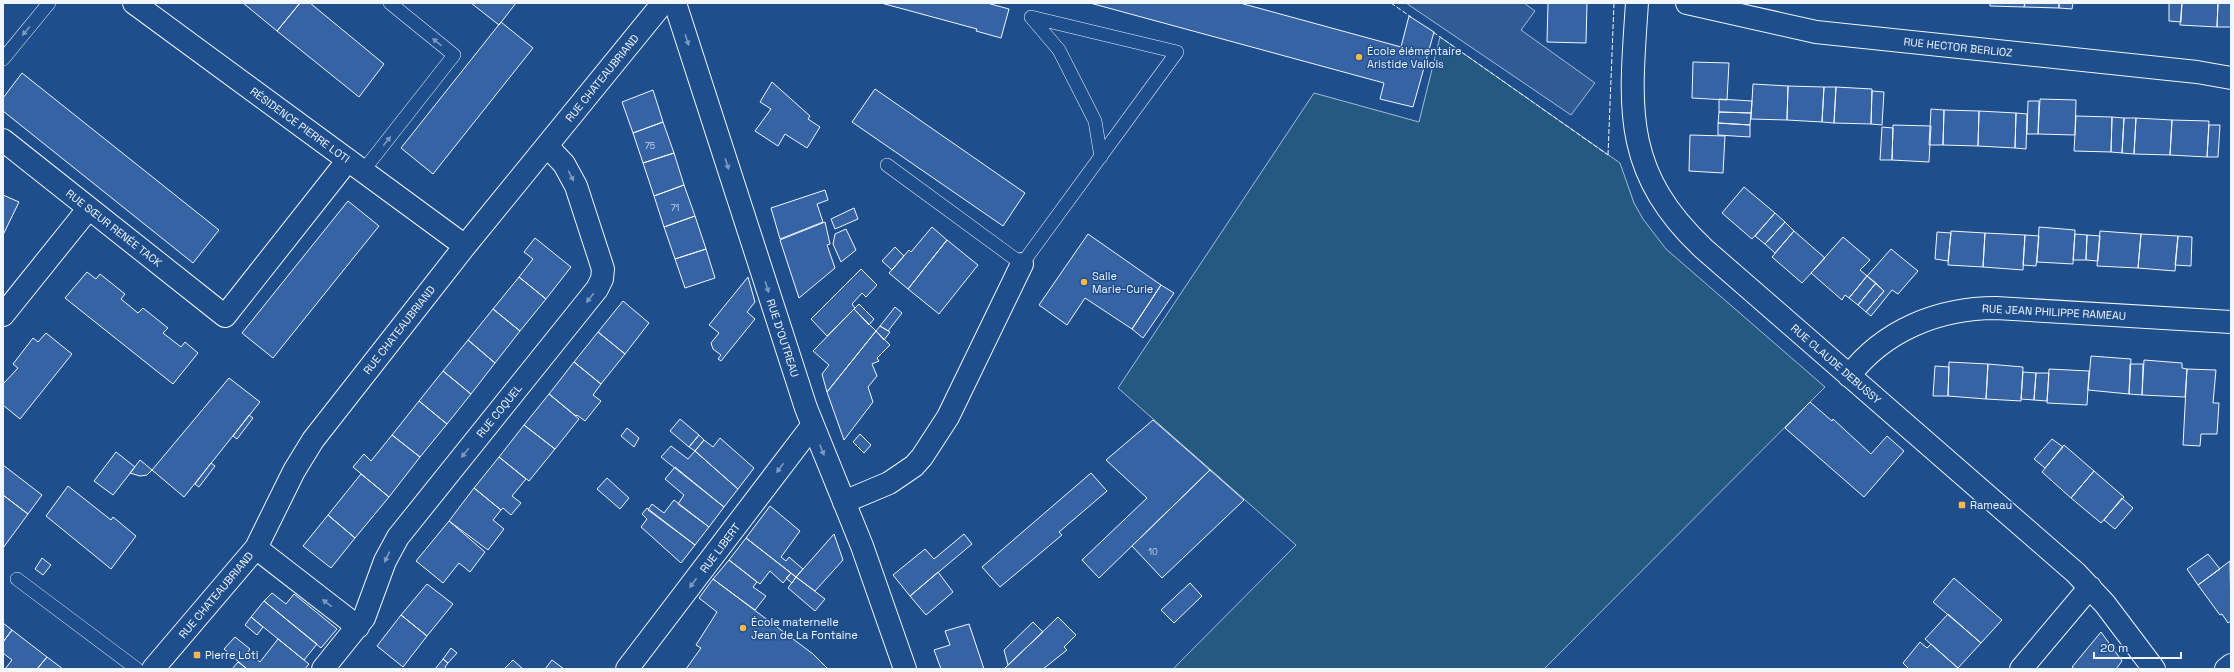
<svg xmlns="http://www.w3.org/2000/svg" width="2234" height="672" font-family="'Space Grotesk',sans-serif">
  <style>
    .green { fill: #245a82; stroke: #a8bbd7 }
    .parking { fill: #305b95; stroke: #a8bbd7 }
    .building { fill: #3563a3; stroke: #f2f6ff }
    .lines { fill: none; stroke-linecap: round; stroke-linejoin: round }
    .service-casing { stroke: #f2f6ff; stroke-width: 14 }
    .minor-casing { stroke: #f2f6ff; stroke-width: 24 }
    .tertiary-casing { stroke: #f2f6ff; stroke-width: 24 }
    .service { stroke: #1f4e8c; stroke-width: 13 }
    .minor { stroke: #1f4e8c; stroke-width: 22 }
    .tertiary { stroke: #1f4e8c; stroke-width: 22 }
    .fence { stroke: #f2f6ff; stroke-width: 1; stroke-dasharray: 5 2; stroke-linecap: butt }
    .oneway { fill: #7e9ac0 }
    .poi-dot { fill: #ffb74d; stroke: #1f4e8c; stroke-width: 1.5 }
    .labels { text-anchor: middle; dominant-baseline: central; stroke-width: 3; stroke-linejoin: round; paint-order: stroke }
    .number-label { font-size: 9px; fill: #c3d1e8 }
    .street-label { font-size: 11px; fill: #f2f6ff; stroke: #1f4e8c }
    .poi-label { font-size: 11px; fill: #f2f6ff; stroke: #1f4e8c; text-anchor: start }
  </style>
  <rect width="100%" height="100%" fill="#1f4e8c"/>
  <path class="green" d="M1440,37L1620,163L1634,203L1643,219L1666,249L1825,387L1544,669H1173L1296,545L1118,388L1314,93L1419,122Z"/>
  <path class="parking" d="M1406,3H1524L1535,11L1521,30L1595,83L1571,115Z"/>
  <path class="building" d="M243,3H300L277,31Z
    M300,3H310L384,64L359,97L277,31Z
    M471,3H516L499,25Z
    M881,3H987L1009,9L1001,38L976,31L977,29Z
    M1090,3H1240L1401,47L1409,16L1434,32L1413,107L1380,99L1384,83Z
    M1548,3H1587L1586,43L1547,42Z
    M1990,3H2025L2024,7L1990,6Z
    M2025,3H2059V8L2024,7Z
    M2059,3H2073L2072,9L2059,8Z
    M2169,3H2182L2181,22L2169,21Z
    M2182,3H2218L2217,27L2180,25Z
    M2218,3H2231V27H2217Z
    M501,22L533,48L433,174L401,148Z
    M1693,62L1729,63L1727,100L1692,98Z
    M22,73L219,230L193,263L3,111V98Z
    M772,82L810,116L808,119L820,127L807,148L785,134L778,146L755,131L771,109L760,102Z
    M1753,84L1788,86L1787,120L1751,119Z
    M1788,86L1824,87L1822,122L1787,120Z
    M1824,87H1836L1834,123L1822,122Z
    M1836,87L1872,89L1871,124L1834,123Z
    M875,89L1025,193L1003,226L852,122Z
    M653,90L663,122L633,133L622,102Z
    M1872,91L1884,92L1882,125L1871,124Z
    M1719,99L1752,101L1751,113L1719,112Z
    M2040,99L2076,100L2075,135L2038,134Z
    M2028,101H2039L2038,134H2027Z
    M1931,109L1944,110L1943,145H1929Z
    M1944,110L1979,111L1978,146L1943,145Z
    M1979,111L2016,113L2015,148L1978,146Z
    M1719,112L1751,113L1750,125L1718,123Z
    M2016,113L2027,114L2026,149L2015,148Z
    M2076,116L2112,117L2111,152L2074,151Z
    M2112,117L2124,118L2122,153L2111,152Z
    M2124,118H2136L2134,154L2122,153Z
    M2136,118L2172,120L2170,155L2134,154Z
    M2172,120L2209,121L2207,157L2170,155Z
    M663,122L674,153L643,163L633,133Z
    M1718,123L1750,125V137L1718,135Z
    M1893,125L1931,126L1929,162L1892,160Z
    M2209,125H2220L2218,157H2207Z
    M1882,127L1893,128L1892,160H1880Z
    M1690,135L1725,136L1723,173L1689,171Z
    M674,153L684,185L654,196L643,163Z
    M684,185L695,216L664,227L654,196Z
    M1744,187L1775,213L1752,239L1722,213Z
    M825,190L828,200L817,204L823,222L780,239L771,208Z
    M3,195L19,202L3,235Z
    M348,201L379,226L273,358L242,333Z
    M854,208L858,219L835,229L831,219Z
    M1775,213L1785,222L1765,244L1755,236Z
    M695,216L706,249L675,259L664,227Z
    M825,222L830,244L827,245L835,268L799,298L780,240Z
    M1785,222L1794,231L1775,253L1765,244Z
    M932,227L947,240L908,289L889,273L909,250L911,252Z
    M2039,227L2075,230L2073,264L2037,262Z
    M846,229L856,250L841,262L833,244L835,234Z
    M1794,231L1825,258L1802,283L1772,257Z
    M1951,231L1985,233L1983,267L1948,265Z
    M2100,231L2141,234L2138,268L2097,266Z
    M1937,232L1951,233L1948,261L1935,259Z
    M1985,233L2025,235L2023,270L1983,267Z
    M1088,234L1161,285L1132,329L1085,298L1067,325L1039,305Z
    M2075,234L2087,235L2086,260H2073Z
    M2141,234L2178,236L2175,271L2138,268Z
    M2025,235L2039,236L2036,266L2023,265Z
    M2087,235L2100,236L2098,261L2086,260Z
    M2178,236L2192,237L2191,266L2175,265Z
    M1843,237L1870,260L1860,270L1867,276L1849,298L1845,295L1842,300L1811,273Z
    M535,238L571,267L546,299L519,277L533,259L524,252Z
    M947,240L978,265L939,314L908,289Z
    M895,247L904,256L892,270L882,261Z
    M706,249L715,278L685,288L675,259Z
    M1891,249L1918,271L1898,294L1892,290L1871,316L1866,312L1884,291L1867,276Z
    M861,269L877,285L866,297L862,293L852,304L855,308L827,336L811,319Z
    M87,272L96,279L100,274L125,294L121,299L138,313L143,308L168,328L163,333L181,347L185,342L198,353L173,384L65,298Z
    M1867,276L1876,283L1858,305L1849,298Z
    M519,277L546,299L520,331L493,309Z
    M748,277L755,302L747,312L755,319L721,361L718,359L721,355L713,349L711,343L719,333L709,325Z
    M1876,283L1884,291L1866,312L1858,305Z
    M1161,285L1174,293L1143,338L1132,329Z
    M623,301L649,323L625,354L598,332Z
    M859,304L874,319L869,325L854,309Z
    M895,307L902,313L888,331L880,326Z
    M493,309L520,331L495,363L468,340Z
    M854,309L876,331L827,392L822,374L829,365L813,351Z
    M880,326L890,332L884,340L876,331Z
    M876,331L890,345L877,358L879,361L872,364L877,376L868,387L873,402L844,440L827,392Z
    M598,332L625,354L601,384L574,362Z
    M46,333L72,354L20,419L3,405V384L18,368L13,364L33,338L38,342Z
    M468,340L495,363L471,394L443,371Z
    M2091,356L2131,359L2129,394L2088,390Z
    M2144,360L2182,363V368L2187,369L2185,397L2142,395Z
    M574,362L601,384L593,395L601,401L585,421L577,415L576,416L549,394Z
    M1949,362L1988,364L1986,399L1948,396Z
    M1988,364L2023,367L2021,401L1986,399Z
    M2130,364H2143L2142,395L2129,394Z
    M1935,366L1949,367L1948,396H1933Z
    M2049,369L2089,371L2087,405L2047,403Z
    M2187,369L2216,370L2213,403H2219L2217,434H2201L2200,446L2183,445Z
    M443,371L471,394L447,424L419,401Z
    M2023,372L2036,373L2034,400L2021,399Z
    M2036,373H2049L2047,401L2034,400Z
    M229,378L260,402L184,497L152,470Z
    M549,394L579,419L555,449L524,425Z
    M419,401L447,424L420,457L392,435Z
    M1810,402L1832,421L1833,419L1871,454L1887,436L1904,451L1864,497L1785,428Z
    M249,415L253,418L237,439L233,436Z
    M680,419L699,435L689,447L670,431Z
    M1153,420L1210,470L1099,578L1082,560L1147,498L1106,460Z
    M524,425L555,449L529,481L499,457Z
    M627,428L639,438L634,447L621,436Z
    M860,434L871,445L864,453L853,442Z
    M392,435L420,457L389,497L353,467L364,454L371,461Z
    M699,435L704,440L695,451L689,447Z
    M720,438L754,468L738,489L695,451L704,440L713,447Z
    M2052,439L2063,447L2045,468L2034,459Z
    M2064,445L2094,471L2071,498L2042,472Z
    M671,446L688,459L695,451L738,489L724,507L661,457Z
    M116,452L135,467L113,495L94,481Z
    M499,457L526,479L512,496L521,503L511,515L503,508L501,510L474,488Z
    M140,460L152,470L147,475L140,476L130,473Z
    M211,463L215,466L199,487L195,484Z
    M3,465L42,495L28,514L3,495Z
    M675,467L724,507L709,527L678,504L684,495L665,479Z
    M1210,470L1244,500L1162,578L1132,546Z
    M2094,471L2124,497L2101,523L2071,498Z
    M1091,473L1107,491L1059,532L1062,535L1000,587L982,567Z
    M361,474L389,497L355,538L328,515Z
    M607,478L629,498L620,509L597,489Z
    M68,486L111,520L113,517L136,536L111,569L46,516Z
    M474,488L501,510L493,520L504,529L488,550L449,521Z
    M3,495L28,514L3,548Z
    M2122,498L2133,508L2115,529L2104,520Z
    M674,500L709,527L695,545L648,510L652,504L664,513Z
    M770,506L800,531L781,557L786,561L789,557L803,569L796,577L746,538Z
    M647,508L695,545L681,563L641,527L647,519L642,514Z
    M328,515L355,538L331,568L303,546Z
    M449,521L485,552L470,572L459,563L443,583L416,561Z
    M834,534L843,560L815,591L796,577Z
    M964,534L972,544L910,596L893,575L925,549L934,559Z
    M746,538L791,573L783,583L770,571L760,584L729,560Z
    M2208,554L2220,569L2198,585L2187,569Z
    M42,558L51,565L43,575L35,569Z
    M729,560L757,582L753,587L766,596L755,610L713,579Z
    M2230,561L2231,621L2228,623L2222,614L2220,615L2198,585Z
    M938,572L953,592L926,615L910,596Z
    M791,573L796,577L792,583L786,578Z
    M796,577L825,599L815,611L788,588Z
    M1954,578L2002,620L1981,643L1933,602Z
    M713,579L813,654L828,669H686L701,648L696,645L717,612L699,598Z
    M1190,583L1202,596L1174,623L1161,610Z
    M427,584L453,604L427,636L401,615Z
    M272,593L286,604L294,594L337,629L321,648L264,601Z
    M264,601L317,644L304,660L251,617Z
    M1948,614L1981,643L1958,668L1925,639Z
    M401,615L427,636L403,667L377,646Z
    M251,617L263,627L257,635L245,625Z
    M1058,617L1076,635L1064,647L1067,650L1043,669H1004Z
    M1033,622L1043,632L1008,665L1004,650Z
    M3,623L12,630L3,642Z
    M969,624L984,669H941L934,650L950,645L945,631Z
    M12,630L47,657L37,669H5L12,660L3,653V642Z
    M2101,632L2122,661L2116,669H2075L2072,667Z
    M235,637L250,649L248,652L260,662L278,639L309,664L305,669H247L224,649Z
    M1920,642L1927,648L1931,644L1959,669H1909L1903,663Z
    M451,648L457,653L448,663L443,659Z
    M47,657L63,669H37Z
    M443,659L448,663L445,667L447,669H435Z
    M513,660L523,669H504Z
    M552,660L564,669H545Z
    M238,662L247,669H232Z"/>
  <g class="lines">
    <g class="service-casing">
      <path id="service" d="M3,59L49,3
        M887,165L1022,264L1177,52L1031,17L1059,50L1095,121L1101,157
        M363,171L454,55L390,3
        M17,579L137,669"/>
    </g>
    <g class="minor-casing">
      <path id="minor" d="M134,3L465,246
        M1637,3C1630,107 1621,171 1704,249L2076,573L2105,604L2154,669
        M1687,3L1816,32L2197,72L2231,78
        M3,140L225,316L348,160
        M3,315L89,208
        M1849,376C1884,330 1939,308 1996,308L2231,322
        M844,502L889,483L914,466L922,457L948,417L1022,264
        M256,548L358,627
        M153,669L256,548L294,471L313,440L465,246L663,3
        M323,669L364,618L385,561L398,537L597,289L602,279L603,269L576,186L564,164L547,146
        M627,669L812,426
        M2021,669L2090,587
        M2226,669L2231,665"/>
    </g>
    <g class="tertiary-casing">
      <path id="tertiary" d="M675,3L806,408L862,546L905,669"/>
    </g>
    <use href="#service" class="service"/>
    <use href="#minor" class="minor"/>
    <use href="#tertiary" class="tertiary"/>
    <path class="fence" d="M1391,3L1411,17
      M1433,32L1608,155
      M1608,155L1614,3"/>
  </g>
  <defs><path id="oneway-solid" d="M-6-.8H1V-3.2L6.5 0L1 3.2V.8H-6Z"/></defs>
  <g class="oneway">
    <use href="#oneway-solid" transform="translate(26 31) rotate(130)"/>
    <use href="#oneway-solid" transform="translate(687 40) rotate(72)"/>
    <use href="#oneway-solid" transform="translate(437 42) rotate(-141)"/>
    <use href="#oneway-solid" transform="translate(387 141) rotate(-52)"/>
    <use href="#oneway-solid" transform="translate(727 164) rotate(72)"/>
    <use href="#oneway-solid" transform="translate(571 176) rotate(63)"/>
    <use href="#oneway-solid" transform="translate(767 287) rotate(72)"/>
    <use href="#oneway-solid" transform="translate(590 298) rotate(129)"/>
    <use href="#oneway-solid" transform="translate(822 450) rotate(68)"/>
    <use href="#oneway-solid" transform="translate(465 453) rotate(129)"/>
    <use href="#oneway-solid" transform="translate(780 468) rotate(127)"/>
    <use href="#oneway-solid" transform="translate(387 557) rotate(115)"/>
    <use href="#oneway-solid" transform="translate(693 583) rotate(127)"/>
    <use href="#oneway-solid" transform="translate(327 603) rotate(-142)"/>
  </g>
  <g class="poi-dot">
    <circle cx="1359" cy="57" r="4"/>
    <circle cx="1084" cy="282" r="4"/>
    <rect x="1958" y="501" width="8" height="8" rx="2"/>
    <circle cx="743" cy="628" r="4"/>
    <rect x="193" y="651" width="8" height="8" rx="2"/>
  </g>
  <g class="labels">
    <g class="number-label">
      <text x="650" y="146">75</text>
      <text x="675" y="208">71</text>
      <text x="1153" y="552">10</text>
    </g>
    <g class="street-label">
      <text transform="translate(1958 47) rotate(6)">RUE HECTOR BERLIOZ</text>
      <text transform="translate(602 78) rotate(-51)">RUE CHATEAUBRIAND</text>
      <text transform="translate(300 125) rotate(36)">RÉSIDENCE PIERRE LOTI</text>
      <text transform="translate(114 228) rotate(38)">RUE SŒUR RENÉE TACK</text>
      <text transform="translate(2054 312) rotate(3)">RUE JEAN PHILIPPE RAMEAU</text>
      <text transform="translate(399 330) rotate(-52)">RUE CHATEAUBRIAND</text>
      <text transform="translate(783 338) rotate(72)">RUE D'OUTREAU</text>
      <text transform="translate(1836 364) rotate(41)">RUE CLAUDE DEBUSSY</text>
      <text transform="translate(499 411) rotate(-51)">RUE COQUEL</text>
      <text transform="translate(720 548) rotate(-53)">RUE LIBERT</text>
      <text transform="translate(216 595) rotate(-50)">RUE CHATEAUBRIAND</text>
    </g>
    <g class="poi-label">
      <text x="1367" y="51">École élémentaire<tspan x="1367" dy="13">Aristide Vallois</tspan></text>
      <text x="1092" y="276">Salle<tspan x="1092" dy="13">Marie-Curie</tspan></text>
      <text x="1970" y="505">Rameau</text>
      <text x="751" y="622">École maternelle<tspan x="751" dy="13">Jean de La Fontaine</tspan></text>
      <text x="205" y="655">Pierre Loti</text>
    </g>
  </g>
  <rect width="2234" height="672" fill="none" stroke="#f2f6ff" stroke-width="8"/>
  <path d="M2094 652v6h87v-6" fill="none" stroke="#f2f6ff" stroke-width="2"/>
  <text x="2100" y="652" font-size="12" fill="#f2f6ff" stroke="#1f4e8c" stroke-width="3" paint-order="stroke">20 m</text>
</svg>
